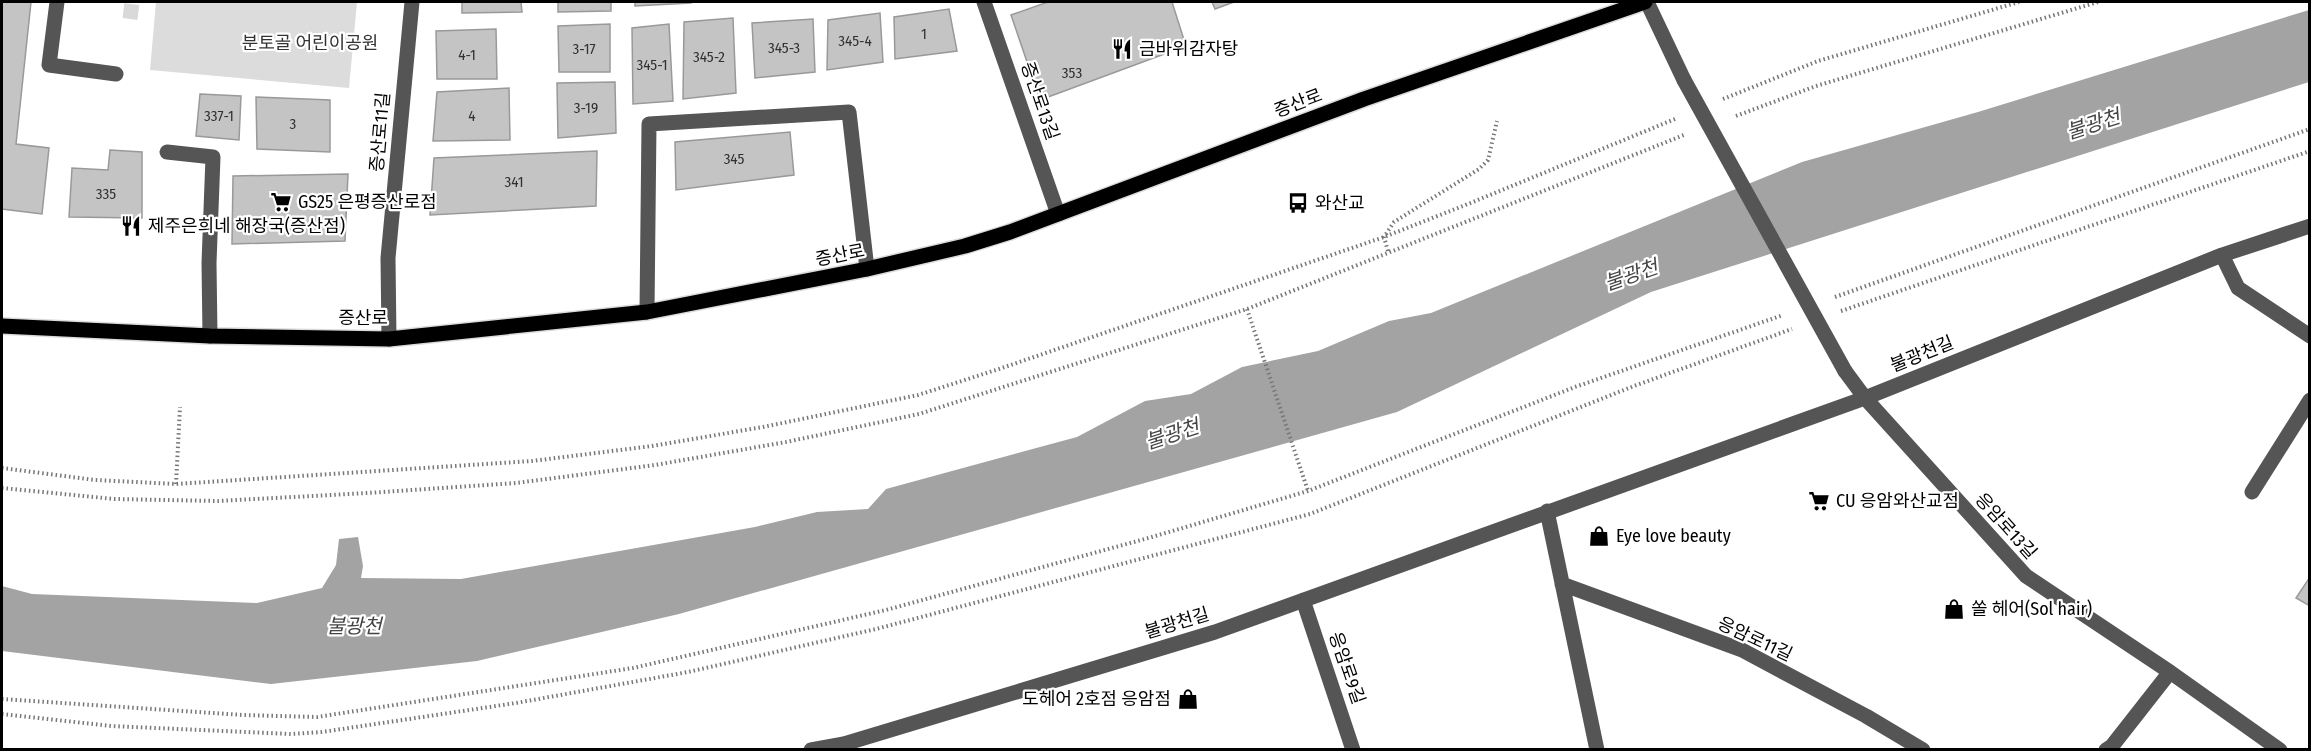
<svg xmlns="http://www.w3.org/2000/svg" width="2311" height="751" font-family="'Fira Sans Condensed','Noto Sans KR',sans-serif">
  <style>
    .green { fill: #dcdcdc }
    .water { fill: #a3a3a3 }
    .building { fill: #c4c4c4; stroke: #999; stroke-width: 1.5 }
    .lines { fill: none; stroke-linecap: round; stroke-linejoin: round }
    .minor-tunnel { stroke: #d9d9d9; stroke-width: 15; stroke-dasharray: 15 8; stroke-linecap: butt }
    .major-casing { stroke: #dbdbdb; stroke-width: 18 }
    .path { stroke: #777; stroke-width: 4; stroke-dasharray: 1.5 3; stroke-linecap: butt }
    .minor { stroke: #555; stroke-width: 15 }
    .major { stroke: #000; stroke-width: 15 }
    .minor-bridge { stroke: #555; stroke-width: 15 }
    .labels { text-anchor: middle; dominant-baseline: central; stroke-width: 4.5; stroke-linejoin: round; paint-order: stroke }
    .number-label { font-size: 15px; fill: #313131 }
    .park-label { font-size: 18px; fill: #333; stroke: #fff }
    .poi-label { font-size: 18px; fill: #000; stroke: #fff; text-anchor: start }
    .street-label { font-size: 18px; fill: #000; stroke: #fff }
    .water-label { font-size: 20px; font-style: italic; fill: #444; stroke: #fff }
  </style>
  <rect width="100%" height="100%" fill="#fff"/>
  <path class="green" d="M156,2H357L349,88L150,70Z"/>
  <path class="water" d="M2309,10V82L1651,292L1397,412L679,614L477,661L271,684L2,651V586L32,594L257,603L322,588L336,565L339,539L358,537L363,566L361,578L461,579L755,527L817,512L868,509L886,489L1077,437L1145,401L1191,394L1242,367L1318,351L1389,321L1431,313L1802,162L1978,112Z"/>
  <path class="building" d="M2,2H31L16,144L49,148L42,214L2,209Z
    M462,2H521L522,12L462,13Z
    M558,2H611V11L558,12Z
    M635,2H691V3L635,6Z
    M1048,2H1172L1186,46L1040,100L1011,15Z
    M1212,2H1234L1215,9Z
    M949,9L957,51L895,59L894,17Z
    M880,13L883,62L827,70L828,20Z
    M733,18L736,93L683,99L684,22Z
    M813,19L815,72L755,78L752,23Z
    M610,24V72H559L558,26Z
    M669,24L673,101L633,104L632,28Z
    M496,29L497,79H437L436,31Z
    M615,82L616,133L558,138L557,83Z
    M509,88L510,140L433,141L437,92Z
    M200,94L241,96L239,140L196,136Z
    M256,97L330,100V152L257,149Z
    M790,132L794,175L676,190L675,142Z
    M110,150L142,152V218L69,217L72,168L108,170Z
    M597,151L596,206L430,215L434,158Z
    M348,174L345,241L232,244L233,176Z
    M2310,577V606L2296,598Z"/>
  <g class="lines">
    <path class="minor-tunnel" d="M130,19L132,2"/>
    <g class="major-casing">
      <path id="major" d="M2,326L210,336L389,339L647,312L867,269L965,246L1010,232L1364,99L1645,2"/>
    </g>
    <path class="path" d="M1723,99L1818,61L2019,2
      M1736,116L1816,86L2098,2
      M1388,251L1384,237L1394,222L1479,169L1488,160L1497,121
      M1835,297L2310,129
      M1247,309L1308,491
      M1841,311L2310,151
      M2,468L95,480L176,484L532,461L652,446L763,427L918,395L999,369L1384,237L1468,204L1675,119
      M176,484L180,407
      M2,488L114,499L218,501L368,493L516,483L655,465L786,442L919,414L1247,309L1684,135
      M2,699L243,715L317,717L633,668L886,610L1152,537L1308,491L1575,387L1783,315
      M2,714L111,726L291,734L322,732L516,703L688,672L876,629L1310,514L1634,386L1792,329"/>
    <path class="minor" d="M57,2L49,65L116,74
      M984,2L1058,214
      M1647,2L1684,80
      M167,152L213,157L209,263L210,336
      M2222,255L2238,288L2310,336
      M647,312L649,124L849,112L867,269
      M389,339L388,258L412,2
      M1845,371L1865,398L2026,576L2170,672L2280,750
      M2252,492L2310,400
      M1547,511L1597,750
      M1562,584L1742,650L1866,716L1923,750
      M1303,600L1353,750
      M811,750L844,744L1215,632L1865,398L2222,255L2310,226
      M2106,750L2112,746L2170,672"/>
    <use href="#major" class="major"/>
    <path class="minor-bridge" d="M1684,80L1845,371"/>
  </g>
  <defs>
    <g id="restaurant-bare" transform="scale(1.62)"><path d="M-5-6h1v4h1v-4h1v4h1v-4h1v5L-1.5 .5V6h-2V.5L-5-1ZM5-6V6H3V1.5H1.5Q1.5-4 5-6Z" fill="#000" stroke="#fff" stroke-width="2.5" paint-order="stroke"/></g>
    <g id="supermarket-bare" transform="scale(1.62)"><path d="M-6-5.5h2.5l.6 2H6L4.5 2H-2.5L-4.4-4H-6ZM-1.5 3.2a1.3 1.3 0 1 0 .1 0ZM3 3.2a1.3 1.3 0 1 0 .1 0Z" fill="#000" stroke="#fff" stroke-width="2.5" paint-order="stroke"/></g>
    <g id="bus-bare" transform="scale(1.62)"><path d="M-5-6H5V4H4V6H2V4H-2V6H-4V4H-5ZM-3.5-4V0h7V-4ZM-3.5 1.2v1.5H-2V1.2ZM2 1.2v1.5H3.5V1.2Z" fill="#000" stroke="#fff" stroke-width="2.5" paint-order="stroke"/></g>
    <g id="shop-bare" transform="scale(1.62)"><path d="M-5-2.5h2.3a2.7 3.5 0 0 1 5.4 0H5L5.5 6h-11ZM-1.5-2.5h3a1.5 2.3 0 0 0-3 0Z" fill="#000" stroke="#fff" stroke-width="2.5" paint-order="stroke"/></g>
  </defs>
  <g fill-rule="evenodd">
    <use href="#restaurant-bare" x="1122" y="49"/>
    <use href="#supermarket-bare" x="281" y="202"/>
    <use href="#bus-bare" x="1298" y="203"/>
    <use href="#restaurant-bare" x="131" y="226"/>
    <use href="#supermarket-bare" x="1819" y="501"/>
    <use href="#shop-bare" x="1599" y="536"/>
    <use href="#shop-bare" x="1954" y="609"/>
    <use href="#shop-bare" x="1188" y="699"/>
  </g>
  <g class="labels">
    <g class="number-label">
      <text x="924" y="34">1</text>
      <text x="855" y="41">345-4</text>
      <text x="784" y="48">345-3</text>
      <text x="584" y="49">3-17</text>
      <text x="467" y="55">4-1</text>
      <text x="709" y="57">345-2</text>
      <text x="652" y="65">345-1</text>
      <text x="1072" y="73">353</text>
      <text x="586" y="108">3-19</text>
      <text x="219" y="116">337-1</text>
      <text x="472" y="116">4</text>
      <text x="293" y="124">3</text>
      <text x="734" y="159">345</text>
      <text x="514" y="182">341</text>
      <text x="106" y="194">335</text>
    </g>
    <g class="park-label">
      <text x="310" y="43">분토골 어린이공원</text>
    </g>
    <g class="poi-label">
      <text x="1139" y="49">금바위감자탕</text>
      <text x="298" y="202">GS25 은평증산로점</text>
      <text x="1315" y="203">와산교</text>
      <text x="148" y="226">제주은희네 해장국(증산점)</text>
      <text x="1836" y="501">CU 응암와산교점</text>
      <text x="1616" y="536">Eye love beauty</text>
      <text x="1971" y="609">쏠 헤어(Sol hair)</text>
      <text x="1171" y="699" text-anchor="end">도헤어 2호점 응암점</text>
    </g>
    <g class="street-label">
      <text transform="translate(1040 101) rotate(71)">증산로13길</text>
      <text transform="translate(1298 103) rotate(-21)">증산로</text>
      <text transform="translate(380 132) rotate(-85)">증산로11길</text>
      <text transform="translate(840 255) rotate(-11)">증산로</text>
      <text x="363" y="318">증산로</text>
      <text transform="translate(1922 354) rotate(-22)">불광천길</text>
      <text transform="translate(2006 526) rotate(48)">응암로13길</text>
      <text transform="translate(1177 623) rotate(-17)">불광천길</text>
      <text transform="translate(1755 639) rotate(25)">응암로11길</text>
      <text transform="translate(1347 668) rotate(71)">응암로9길</text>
    </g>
    <g class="water-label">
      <text transform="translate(2093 124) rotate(-18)">불광천</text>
      <text transform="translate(1631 275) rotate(-19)">불광천</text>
      <text transform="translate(1172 434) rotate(-18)">불광천</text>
      <text x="354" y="626">불광천</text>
    </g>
  </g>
  <rect width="2311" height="751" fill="none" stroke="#000000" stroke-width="6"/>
</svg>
